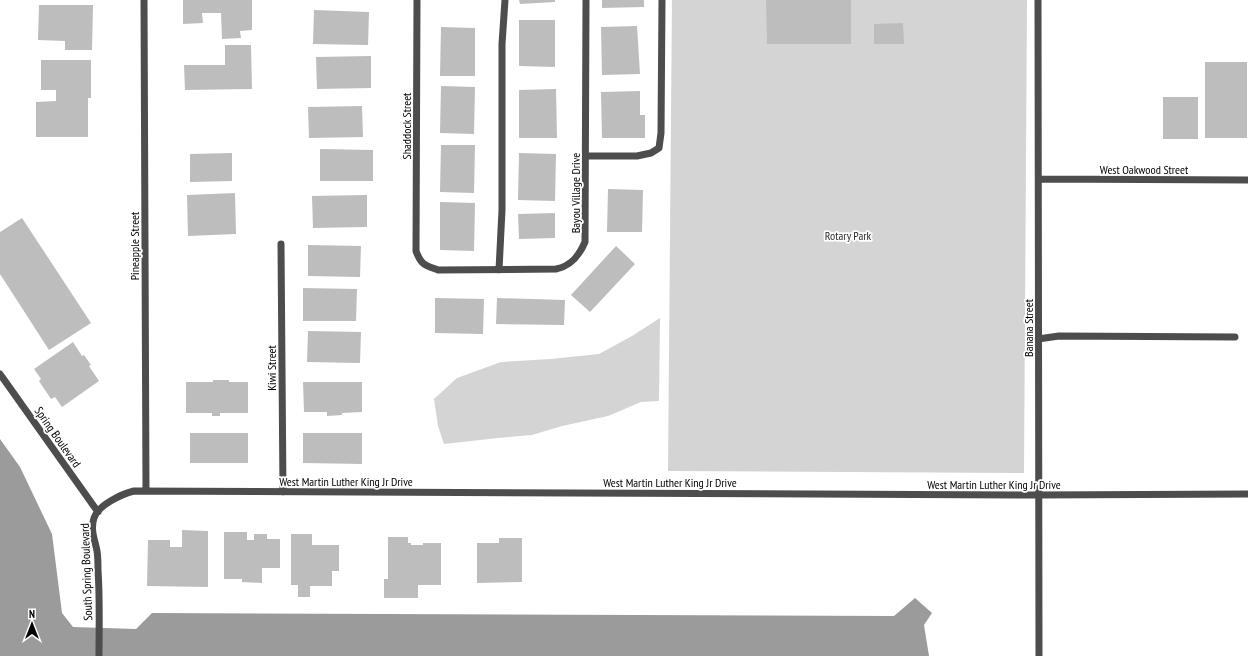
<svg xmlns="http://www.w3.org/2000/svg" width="1248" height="656" font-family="'PT Sans Narrow',sans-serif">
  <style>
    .green { fill: #d4d4d4 }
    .water { fill: #9b9b9b }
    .building { fill: #bdbdbd }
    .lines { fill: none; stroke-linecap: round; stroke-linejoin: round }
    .minor { stroke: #4d4d4d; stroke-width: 7 }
    .labels { text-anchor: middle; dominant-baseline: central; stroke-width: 3.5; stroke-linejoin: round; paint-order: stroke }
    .street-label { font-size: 12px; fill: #000; stroke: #fff }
    .park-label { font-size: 12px; fill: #2b2b2b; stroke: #fff }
  </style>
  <rect width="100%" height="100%" fill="#fff"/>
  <path class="green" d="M672,0H1027L1024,473L668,471Z
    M660,318L659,401L641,402L608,416L562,426L532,435L498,438L444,444L438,426L434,399L457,378L501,362L551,359L599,354L632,336Z"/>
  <path class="water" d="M0,439L20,467L52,534L62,613L73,627L136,629L152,613L894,616L915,598L932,613L924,625L929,656H0Z"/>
  <path class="building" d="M183,0H252V30L240,31L241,38L222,39L221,13H202L203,23L183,24Z
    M519,0H555V2L520,4Z
    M602,0H644V7L602,8Z
    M766,0H851V44H767Z
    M39,5H93L92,50H65V41L38,40Z
    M314,10L369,12L368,45L313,44Z
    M519,20H555V67L519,66Z
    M903,23L904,44H874V24Z
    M637,26L640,74L602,75L601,27Z
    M441,27L475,28V76H440Z
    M225,45H251L252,89L185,90L184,65H225Z
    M371,56V88L317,89L316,57Z
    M41,60H91V98H88V137H36V102L56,101V90H41Z
    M1205,62H1247V138H1205Z
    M441,86L475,87L474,134L440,133Z
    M556,89L557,138H519V90Z
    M640,91V115H645V138H602L601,92Z
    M1163,97H1198V139H1163Z
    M362,106L363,137L309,138L308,107Z
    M441,145H475L474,193L440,192Z
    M320,149L373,150V181H320Z
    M232,153V181L190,182V154Z
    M519,153L556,154L555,201L518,200Z
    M608,189L643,190L642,232H607Z
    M235,193L236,234L188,236L187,195Z
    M367,195V227L313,228L312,196Z
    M440,202L475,203L474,251L440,250Z
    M555,213V238L519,239L518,214Z
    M22,218L91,323L49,350L0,274V232Z
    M308,245L361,246L360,277L308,276Z
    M616,246L635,264L590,312L571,295Z
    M303,288L357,289L356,321H303Z
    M435,298L484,299L483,334L435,333Z
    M497,298L565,300L564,325L496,324Z
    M308,331L361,332L360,363L307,362Z
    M73,342L82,356L84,355L91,365L89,366L99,381L62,407L55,397L51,399L39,381L41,379L34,369Z
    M213,380H229V382H248V413H220V416H212V413H186V382H213Z
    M303,382H362V412L342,413V415L327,416V412H304Z
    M190,433H248V463H190Z
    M303,433H362V464L303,463Z
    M182,530L208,531V587L147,586L148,540H170V547H182Z
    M224,532H247V540H254V534H267V539H280V568H262V583L242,582V579H224Z
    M291,534H312V545H339V571H332V586H310V597H298V585H291Z
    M388,537H408V543H411V545H423V543H441V585H418V598H384V579H388Z
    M499,538H522V582L477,583V543H499Z"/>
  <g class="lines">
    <path class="minor" d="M144,0L146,491
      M417,0L416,251C421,265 425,265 438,270L556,269C571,266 579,256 585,242L586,0
      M1038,0L1039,656
      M586,156H637L651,153L659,148L661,133L662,0
      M1039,179L1248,180
      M281,244L283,492
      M499,270L502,210V44L505,0
      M1038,339L1059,336L1235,337
      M0,374L98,512
      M99,656C99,627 100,598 98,570C98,564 98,557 97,551C95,540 90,530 94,518C98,505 122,494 134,491L1038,495L1248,494"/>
  </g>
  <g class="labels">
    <g class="street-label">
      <text transform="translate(406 126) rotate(-90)">Shaddock Street</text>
      <text x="1144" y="169">West Oakwood Street</text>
      <text transform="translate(575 193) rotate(-90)">Bayou Village Drive</text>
      <text transform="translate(134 246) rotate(-90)">Pineapple Street</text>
      <text transform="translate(1028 328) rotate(-90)">Banana Street</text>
      <text transform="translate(271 368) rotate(-90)">Kiwi Street</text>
      <text transform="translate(58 437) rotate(55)">Spring Boulevard</text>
      <text x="346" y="481">West Martin Luther King Jr Drive</text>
      <text x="670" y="482">West Martin Luther King Jr Drive</text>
      <text x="994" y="484">West Martin Luther King Jr Drive</text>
      <text transform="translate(86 572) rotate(-92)">South Spring Boulevard</text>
    </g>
    <g class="park-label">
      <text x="848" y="235">Rotary Park</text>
    </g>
  </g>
  <g transform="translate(32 624)" stroke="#ffffff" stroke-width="3" paint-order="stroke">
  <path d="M0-3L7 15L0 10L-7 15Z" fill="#000000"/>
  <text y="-6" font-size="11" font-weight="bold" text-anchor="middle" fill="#000000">N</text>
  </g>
</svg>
